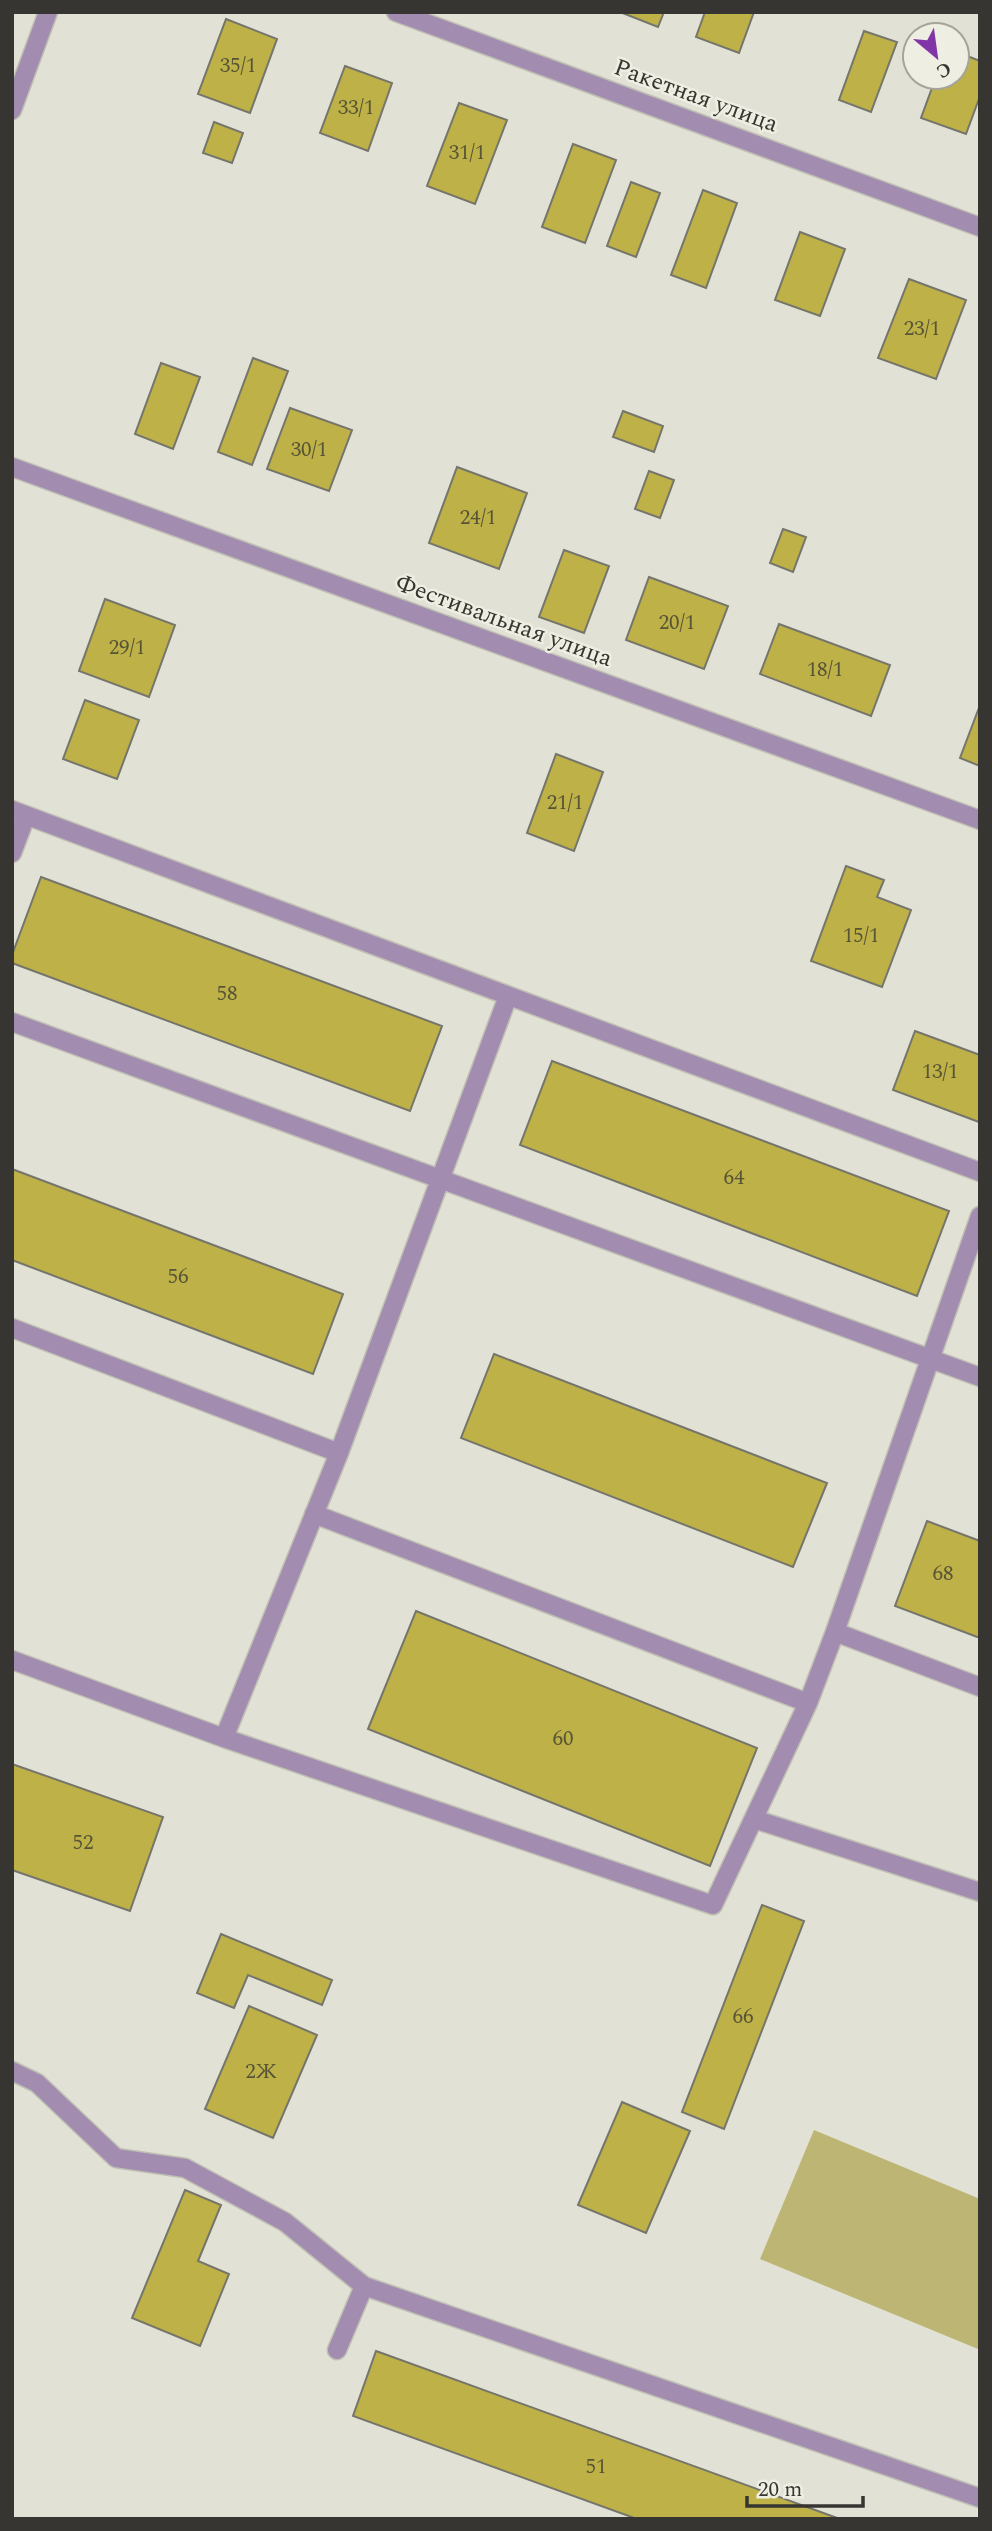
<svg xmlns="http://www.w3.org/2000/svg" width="992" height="2531" font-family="Spectral,serif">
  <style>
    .park { fill: #bcb574 }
    .building { fill: #bdb147; stroke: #76756b; stroke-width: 2 }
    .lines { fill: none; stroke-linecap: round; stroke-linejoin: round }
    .minor-casing { stroke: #bfbfb4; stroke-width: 21 }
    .minor { stroke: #a28cb0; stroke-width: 18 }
    .labels { text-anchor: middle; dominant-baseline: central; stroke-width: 5; stroke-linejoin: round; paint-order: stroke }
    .number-label { font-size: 21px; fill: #585436 }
    .street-label { font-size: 24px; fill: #363531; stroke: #efeee2 }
  </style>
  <rect width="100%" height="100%" fill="#e1e1d5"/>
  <path class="park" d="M814,2130L980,2199L978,2349L760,2259Z"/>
  <path class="building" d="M620,12H664L658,27Z
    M705,12H754L739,53L696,37Z
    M226,19L277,39L250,113L198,94Z
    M864,31L897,42L871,112L839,100Z
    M957,52L980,61V96L966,134L921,118L936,77H957Z
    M345,66L392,83L368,151L320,133Z
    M459,103L507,120L475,204L427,186Z
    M214,122L243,133L232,163L203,153Z
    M573,144L616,160L585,243L542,227Z
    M631,182L660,193L636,257L607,246Z
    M703,190L737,203L706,288L671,275Z
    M800,232L845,249L820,316L775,300Z
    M909,279L966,300L936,379L878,358Z
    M253,358L288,371L252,465L218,452Z
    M161,363L200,377L173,449L135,434Z
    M290,408L352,430L329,491L267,469Z
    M623,411L663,426L654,452L613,437Z
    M457,467L527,493L499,569L429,543Z
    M649,471L674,480L660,518L635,509Z
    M783,529L806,537L793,572L770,563Z
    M564,550L609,566L584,633L539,617Z
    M649,577L728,606L704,669L626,640Z
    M105,599L175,625L149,697L79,671Z
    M779,624L890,665L871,716L760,674Z
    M85,700L139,720L117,779L63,759Z
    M980,705V766L960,758Z
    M556,754L603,772L574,851L527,833Z
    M846,866L884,880L877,897L911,910L882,987L811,961Z
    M41,877L442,1026L410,1111L12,963V955Z
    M915,1031L980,1055L979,1122L893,1090Z
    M552,1061L949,1211L917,1296L520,1145Z
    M12,1169L343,1294L313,1374L12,1260Z
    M494,1354L827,1483L793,1567L461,1438Z
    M927,1521L980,1541V1638L895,1606Z
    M416,1611L757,1748L710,1866L368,1729Z
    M12,1764L163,1817L130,1911L12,1870Z
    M762,1905L804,1921L724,2129L682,2112Z
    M221,1934L332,1980L322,2005L248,1975L234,2008L197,1993Z
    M249,2006L317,2035L273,2138L205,2109Z
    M622,2102L690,2131L646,2233L578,2205Z
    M185,2190L221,2205L198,2261L229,2274L200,2346L132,2318Z
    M376,2351L840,2519H637L353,2416Z"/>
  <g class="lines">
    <g class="minor-casing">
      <path id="minor" d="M396,12L980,227
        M12,110L48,12
        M12,467L980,820
        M12,810L980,1172
        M12,853L26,816
        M12,1022L980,1377
        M12,1328L339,1453
        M314,1514L808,1703L835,1632L980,1687
        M835,1632L980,1216
        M12,1660L224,1738L713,1905L808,1703
        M224,1738L339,1453L508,996
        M754,1819L980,1892
        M12,2071L37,2083L116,2158L185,2168L285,2222L364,2286
        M337,2350L364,2286L980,2498"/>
    </g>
    <use href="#minor" class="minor"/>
  </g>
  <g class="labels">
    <g class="number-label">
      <text x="238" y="66">35/1</text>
      <text x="356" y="108">33/1</text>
      <text x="467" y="153">31/1</text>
      <text x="922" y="329">23/1</text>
      <text x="309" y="450">30/1</text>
      <text x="478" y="518">24/1</text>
      <text x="677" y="623">20/1</text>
      <text x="127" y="648">29/1</text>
      <text x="825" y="670">18/1</text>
      <text x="565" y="803">21/1</text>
      <text x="861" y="936">15/1</text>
      <text x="227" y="994">58</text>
      <text x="940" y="1072">13/1</text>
      <text x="734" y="1178">64</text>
      <text x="178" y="1277">56</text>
      <text x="943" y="1574">68</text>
      <text x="563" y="1739">60</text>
      <text x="83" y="1843">52</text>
      <text x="743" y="2017">66</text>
      <text x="261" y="2072">2Ж</text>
      <text x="596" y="2467">51</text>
    </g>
    <g class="street-label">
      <text transform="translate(696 96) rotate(20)">Ракетная улица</text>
      <text transform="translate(504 621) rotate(20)">Фестивальная улица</text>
    </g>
  </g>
  <rect width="992" height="2531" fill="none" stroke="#363531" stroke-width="28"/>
  <g transform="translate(936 56) rotate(151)"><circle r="33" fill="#efeee2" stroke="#a5a49b" stroke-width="2"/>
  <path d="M0-5L12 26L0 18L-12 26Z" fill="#8135a7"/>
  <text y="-10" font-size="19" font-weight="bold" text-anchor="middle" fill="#363531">С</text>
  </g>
  <path d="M747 2496v10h116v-10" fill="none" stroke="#363531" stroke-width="3.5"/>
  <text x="758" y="2496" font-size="21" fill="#363531" stroke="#efeee2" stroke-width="5" paint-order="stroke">20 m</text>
</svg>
